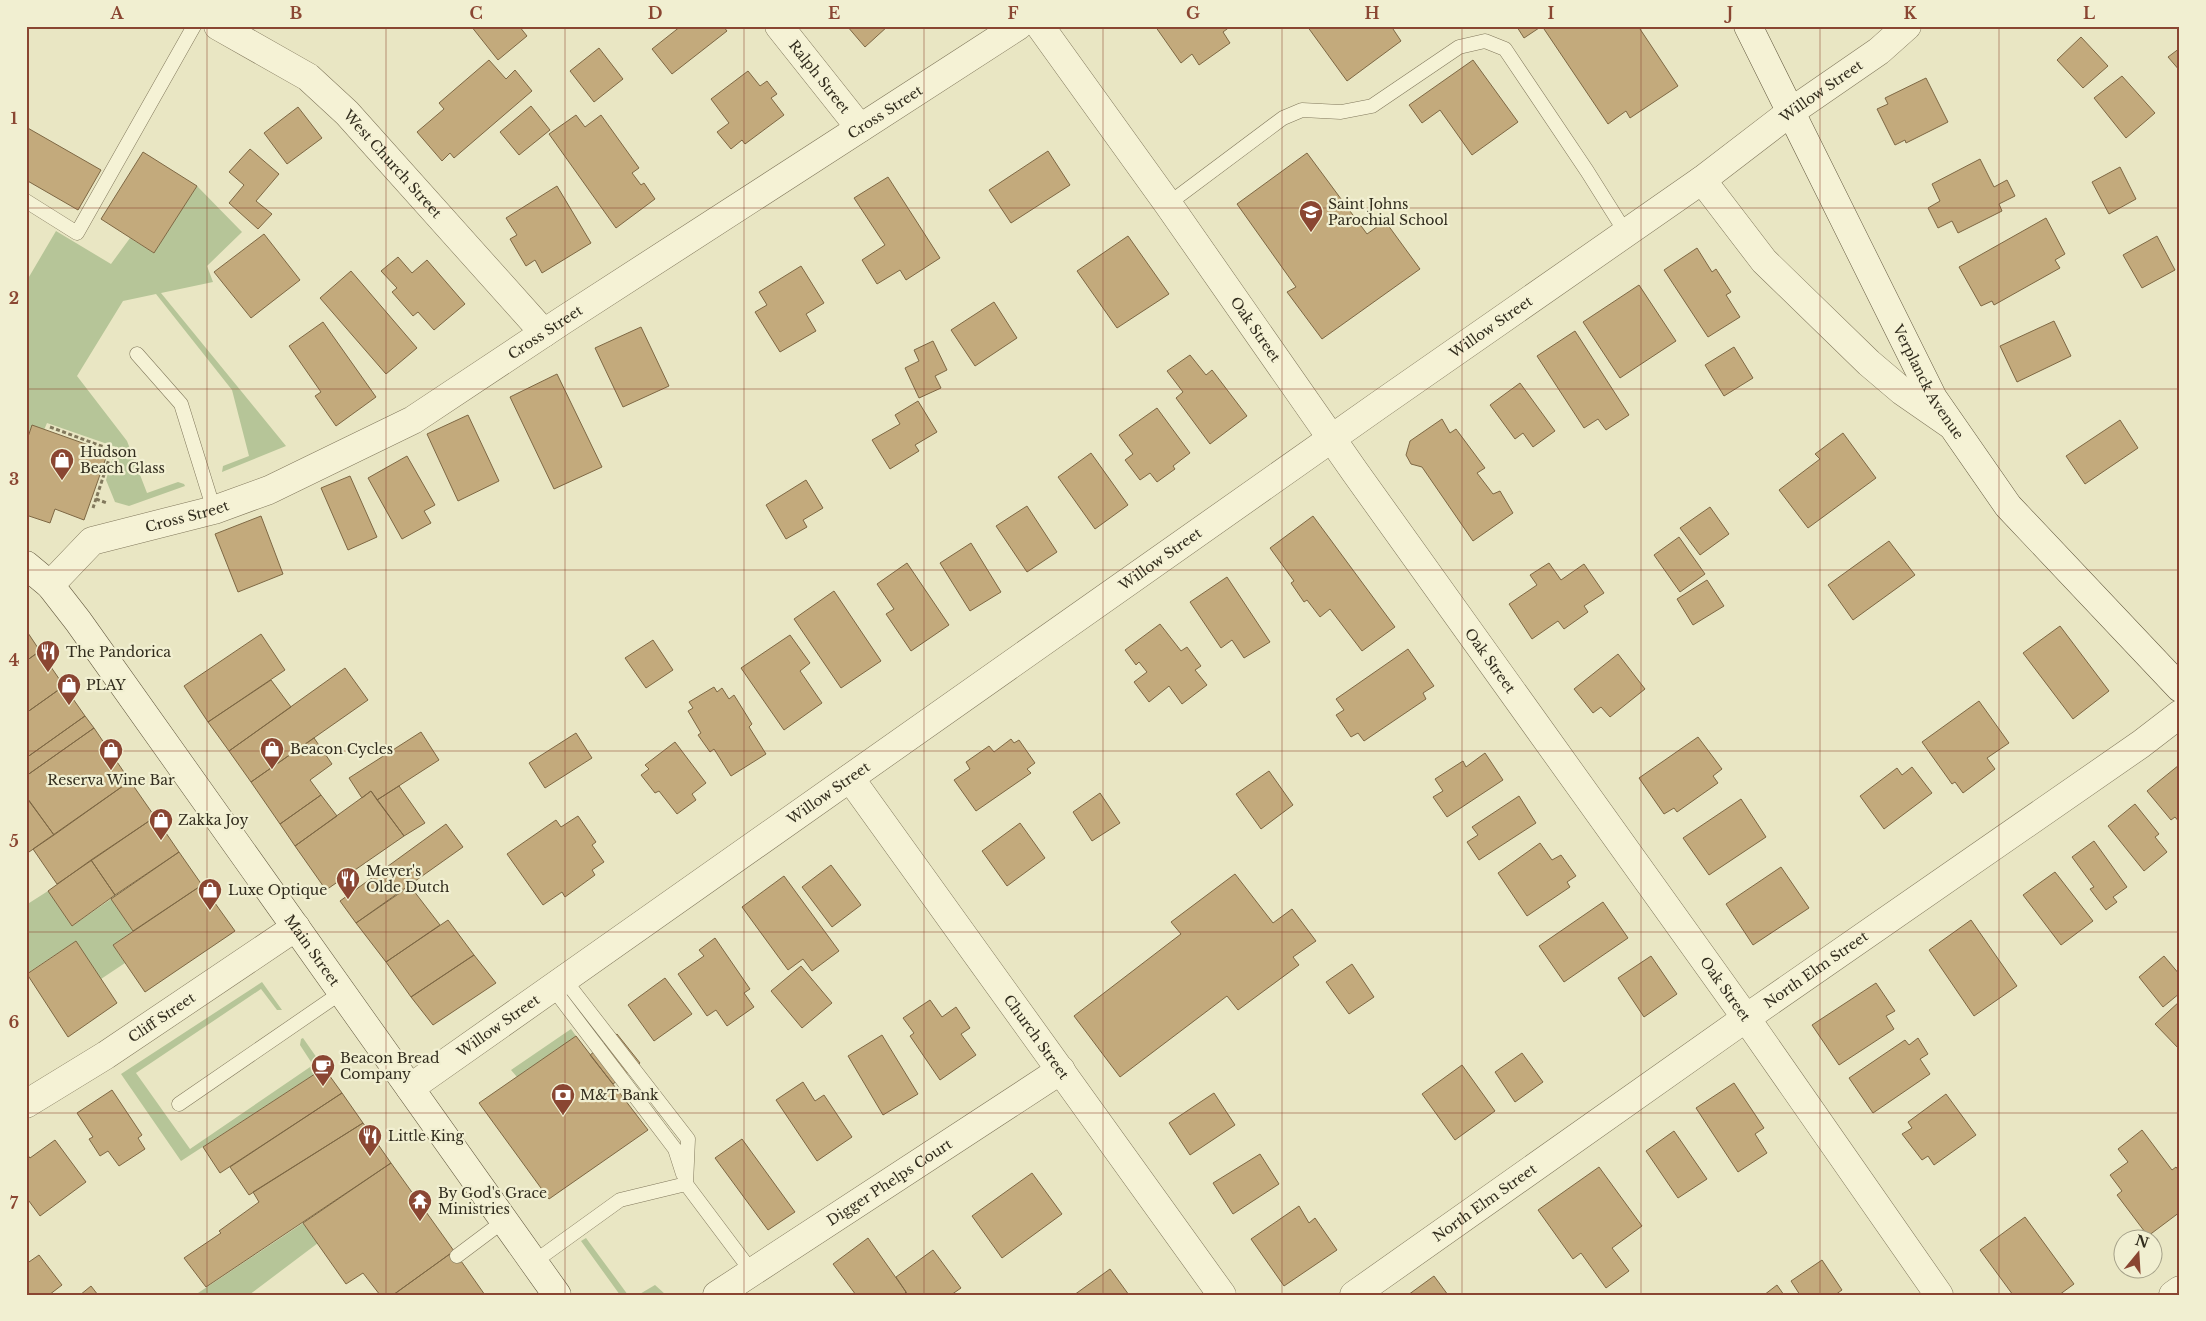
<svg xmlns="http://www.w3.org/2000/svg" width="2206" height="1321" font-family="'Libre Baskerville',serif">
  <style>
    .green { fill: #b6c598 }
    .building { fill: #c3aa7c; stroke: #7e6844 }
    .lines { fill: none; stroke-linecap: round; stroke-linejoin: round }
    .lane-casing { stroke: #81785c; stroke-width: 15 }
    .street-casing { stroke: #81785c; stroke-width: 29 }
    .secondary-casing { stroke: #63593f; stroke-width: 29 }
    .path { stroke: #81785c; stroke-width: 3; stroke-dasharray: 4 2.5; stroke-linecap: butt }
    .lane { stroke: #f5f2d5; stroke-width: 14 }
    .street { stroke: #f5f2d5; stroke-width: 28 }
    .secondary { stroke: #f5f2d5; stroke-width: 28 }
    .grid { fill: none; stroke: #8a4632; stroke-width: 1; stroke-opacity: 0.55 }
    .labels { text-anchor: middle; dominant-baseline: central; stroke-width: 4.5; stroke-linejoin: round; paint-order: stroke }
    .street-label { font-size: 14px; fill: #322d1e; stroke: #f1efd1 }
    .poi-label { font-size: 14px; fill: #322d1e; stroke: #f1efd1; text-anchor: start }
    .neatline { fill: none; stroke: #8a4632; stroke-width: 2 }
    .grid-label { font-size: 16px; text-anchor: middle; font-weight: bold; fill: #8a4632 }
  </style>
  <rect width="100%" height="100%" fill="#e9e6c3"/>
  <path class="green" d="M197,186L242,232L207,266L213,282L161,293L286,446L222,472L223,466L249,456L232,390L156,294L123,301L77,376L127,441L147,493L178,482L184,484L185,486L129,506L115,502L106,480L116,447L47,423L44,430L26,443V282L56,231L111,264L130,238L154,253Z
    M48,891L72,926L111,899L133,931L113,945L125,963L101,979L76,941L26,974V905Z
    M262,982L282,1010H277L261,989L136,1073L190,1149L313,1065L300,1045L301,1039L303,1038L324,1068L181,1161L121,1074Z
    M571,1029L576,1036L517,1077L511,1070Z
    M303,1223L318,1243L249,1295H195Z
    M586,1238L628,1295H620L581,1241Z
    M655,1285L665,1294L638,1295Z"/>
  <path class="building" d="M471,26H519L527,36L498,60Z
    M681,26H723L727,31L672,74L652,49Z
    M847,26H888L865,47Z
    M1155,26H1231L1223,32L1230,43L1199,65L1192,54L1181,63Z
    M1307,26H1391L1401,41L1347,81Z
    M1519,26H1638L1678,86L1630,118L1626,111L1608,124L1542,26L1524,38L1517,27Z
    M2081,37L2108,66L2083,88L2057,60Z
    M599,48L623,79L594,102L570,71Z
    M2180,48V71L2168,57Z
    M489,60L506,79L515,70L532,91L454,158L450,153L442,161L417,132L444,109L439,103Z
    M1473,60L1518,122L1472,155L1440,110L1422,123L1409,105Z
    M748,71L760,86L767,81L777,94L771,98L784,115L745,144L742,140L731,149L717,132L729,123L711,99Z
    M2122,76L2155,113L2126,138L2094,98Z
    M1926,78L1948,122L1906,143L1905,140L1895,145L1877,109L1888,104L1885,98Z
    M531,106L550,130L519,155L500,132Z
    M298,107L322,138L287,164L264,133Z
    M576,115L585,127L601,115L639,168L632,173L641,185L644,183L655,199L616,228L549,134Z
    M26,127L101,170L78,210L26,180Z
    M250,149L279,174L256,201L272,214L258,229L229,203L244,185L229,172Z
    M1048,151L1070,185L1011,223L989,190Z
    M143,152L197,186L154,253L101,219Z
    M1307,153L1367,234L1385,221L1420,269L1322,339L1287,292L1296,287L1237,204Z
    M1980,159L1994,187L2007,180L2015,196L1999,204L2002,211L1958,233L1952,221L1938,228L1928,208L1940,201L1932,184Z
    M2120,167L2136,199L2109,214L2092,182Z
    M888,177L940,258L906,280L900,270L877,284L862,260L885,245L854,198Z
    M557,186L591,243L542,273L535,260L526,266L510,239L517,235L506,218Z
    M2046,218L2065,254L2055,260L2060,268L1994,305L1992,301L1981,306L1959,267Z
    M264,234L300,280L251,318L214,272Z
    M1128,236L1169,294L1117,328L1077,271Z
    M2157,236L2175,270L2142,288L2123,255Z
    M1697,248L1712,272L1716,269L1731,292L1726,295L1740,317L1708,337L1664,270Z
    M398,257L412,273L427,260L465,304L434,330L418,312L413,316L392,292L397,288L381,271Z
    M801,266L824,303L806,314L816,331L780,352L755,312L767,305L759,292Z
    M351,271L417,348L386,374L320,298Z
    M1639,285L1676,341L1620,378L1583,322Z
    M994,302L1017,338L975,366L951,330Z
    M2054,321L2071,356L2017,382L2000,346Z
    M323,322L376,397L336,426L315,396L321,392L289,346Z
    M641,327L669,386L623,407L595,348Z
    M1575,331L1629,415L1606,430L1598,419L1584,428L1537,356Z
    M933,341L947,370L935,376L941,388L919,398L905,368L919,361L914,350Z
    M1734,347L1753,378L1724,396L1705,365Z
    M1190,355L1206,375L1212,370L1247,416L1210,444L1176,398L1183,392L1167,371Z
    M557,374L602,467L554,489L510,397Z
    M1520,383L1555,431L1533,447L1523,433L1515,439L1490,405Z
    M918,401L937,432L915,445L919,451L890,469L872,440L900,424L895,415Z
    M1157,408L1190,453L1173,466L1175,469L1157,482L1150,473L1140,480L1125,460L1133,454L1119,435Z
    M468,415L499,481L458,501L427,434Z
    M1442,419L1450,433L1456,429L1485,468L1477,473L1493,494L1500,491L1513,513L1473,541L1422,467L1411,464L1406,455L1410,441Z
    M2120,420L2138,448L2085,484L2066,456Z
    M32,425L108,452L84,520L55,509L50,523L26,515V443Z
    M1843,433L1876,478L1808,528L1779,490L1820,459L1815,454Z
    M1091,453L1128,505L1095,529L1058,477Z
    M407,456L435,505L424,511L431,523L402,539L368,478Z
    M350,476L377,537L348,550L321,488Z
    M806,480L823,508L803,520L807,527L786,539L766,505Z
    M1027,506L1057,552L1027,572L996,526Z
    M1710,507L1729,534L1700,555L1680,528Z
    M261,516L283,574L238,592L215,534Z
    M1313,516L1395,627L1362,651L1330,609L1320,617L1307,600L1304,602L1291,583L1294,581L1270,548Z
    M1679,537L1705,574L1680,592L1654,555Z
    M1889,541L1915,575L1853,620L1828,585Z
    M971,543L1001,592L970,611L940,563Z
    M907,563L949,625L911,651L886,614L894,609L877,584Z
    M1549,563L1561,580L1584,564L1604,593L1584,606L1588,612L1564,629L1558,621L1532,639L1509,604L1537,585L1530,575Z
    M1227,577L1270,642L1244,658L1232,640L1221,648L1190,602Z
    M1707,580L1724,606L1693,625L1677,599Z
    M834,591L881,661L841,688L794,619Z
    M1160,624L1181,651L1187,647L1201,666L1195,670L1207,685L1182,704L1169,686L1149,702L1134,682L1147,672L1139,662L1136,665L1125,650Z
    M2060,626L2109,691L2073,719L2023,653Z
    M26,630L40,651L26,661Z
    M261,634L285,670L208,722L184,686Z
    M790,635L810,663L800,671L822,703L784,730L741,668Z
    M653,640L673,670L646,688L625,658Z
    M1408,649L1434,686L1423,693L1426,699L1364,741L1358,733L1351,737L1336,715L1344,710L1336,699Z
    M40,651L64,686L26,713V661Z
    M1618,654L1645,689L1610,717L1601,707L1593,713L1574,689Z
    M345,668L368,700L251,782L229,751Z
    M271,680L291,707L229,751L208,722Z
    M64,686L85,716L26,758V713Z
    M714,687L717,692L722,688L729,699L734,695L752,724L749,727L766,754L731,776L714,749L710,752L698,735L701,733L688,711L693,708L689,702Z
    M1979,701L2009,743L1987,758L1995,769L1963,793L1955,782L1952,784L1922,742Z
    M85,716L94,728L26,776V758Z
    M94,728L130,781L54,835L26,797V776Z
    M421,732L439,760L377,800L371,791L362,798L349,778Z
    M576,733L592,758L545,788L529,763Z
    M1698,737L1722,769L1713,776L1718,783L1677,812L1674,808L1664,814L1639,778Z
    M314,738L332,764L310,780L321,795L280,824L251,782Z
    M1011,739L1014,743L1019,740L1035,763L1027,769L1031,773L976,811L954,780L970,769L966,762L989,746L994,752Z
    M675,742L706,783L692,794L696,800L677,814L659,791L655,793L641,775L649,769L645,765Z
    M1485,753L1503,780L1447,817L1433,797L1443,791L1435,779L1463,761L1466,767Z
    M2179,765L2180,766V823L2175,817L2171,820L2147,791Z
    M1912,767L1932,793L1884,829L1860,796L1897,768L1902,775Z
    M1269,771L1293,805L1261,829L1236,794Z
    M130,781L155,817L57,884L33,849Z
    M399,786L425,823L404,836L377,800Z
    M371,791L404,836L326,890L295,846Z
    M1100,793L1120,823L1092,841L1073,812Z
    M321,795L337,816L295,846L280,824Z
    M1519,796L1536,823L1479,860L1467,842L1478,835L1472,827Z
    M28,799L54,835L26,854V800Z
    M1741,799L1766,837L1709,875L1683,838Z
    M2135,804L2159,834L2155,837L2167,852L2144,871L2108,826Z
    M578,816L596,842L592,845L604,862L592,870L595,875L565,897L562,892L543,905L507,854L556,820L561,827Z
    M155,817L179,852L115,895L91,860Z
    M1020,823L1045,858L1007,886L982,851Z
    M446,824L463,847L356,923L340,901Z
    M2094,841L2127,887L2113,897L2117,902L2106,910L2090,889L2094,887L2072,857Z
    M1540,843L1552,860L1561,855L1576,876L1567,882L1570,887L1527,916L1498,873Z
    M179,852L202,885L133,931L111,899Z
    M91,860L115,895L72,926L48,891Z
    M831,865L861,905L832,927L802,887Z
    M1781,867L1809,908L1753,945L1726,904Z
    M2055,872L2093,921L2061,945L2023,895Z
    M1235,874L1273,923L1292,909L1316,941L1293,957L1299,965L1238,1010L1227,996L1120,1077L1074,1016L1181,934L1171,922Z
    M784,876L839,951L812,971L803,959L788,970L742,907Z
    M202,885L235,931L145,992L113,945Z
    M410,886L440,925L386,962L356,923Z
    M1603,902L1628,938L1564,982L1539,946Z
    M448,920L474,955L411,997L386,962Z
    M1971,920L2017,986L1974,1016L1929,950Z
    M715,938L750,989L744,993L754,1007L727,1026L716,1010L707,1016L678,974L704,956L699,950Z
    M76,941L117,1003L68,1037L27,974Z
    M474,955L496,983L433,1025L411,997Z
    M1651,956L1677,994L1644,1017L1618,978Z
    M2164,956L2180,975V993L2163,1007L2139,977Z
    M1352,964L1374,997L1349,1014L1326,982Z
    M801,966L832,1003L802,1028L771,991Z
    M665,978L692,1014L654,1041L628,1005Z
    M1876,983L1895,1011L1886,1016L1894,1029L1839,1065L1812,1025Z
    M930,1000L942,1017L956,1007L970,1028L961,1034L976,1055L940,1080L910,1036L914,1033L903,1018Z
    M2180,1001V1050L2155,1024Z
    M617,1034L640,1063L613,1084L590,1055Z
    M882,1035L918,1094L883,1115L848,1056Z
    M576,1036L648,1130L549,1199L479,1103Z
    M1918,1038L1928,1054L1920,1059L1930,1074L1873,1113L1849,1078L1905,1040L1909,1045Z
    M1522,1053L1543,1082L1515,1102L1495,1072Z
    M1462,1065L1495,1111L1455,1140L1422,1094Z
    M324,1068L342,1093L220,1173L203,1147Z
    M803,1082L815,1101L824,1095L852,1137L817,1161L776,1100Z
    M1734,1083L1764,1128L1755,1134L1767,1153L1738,1172L1696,1108Z
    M112,1090L142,1135L138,1138L145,1149L119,1166L108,1151L100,1156L89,1139L93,1137L77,1113Z
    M342,1093L363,1123L249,1195L230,1167Z
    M1214,1093L1235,1125L1190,1155L1169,1123Z
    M1946,1094L1976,1135L1934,1165L1928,1156L1922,1160L1902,1134L1912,1128L1908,1122Z
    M363,1123L391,1163L206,1287L184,1258L221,1233L219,1231L259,1202L253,1192Z
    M2142,1130L2172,1170L2176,1167L2180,1172V1212L2148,1236L2117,1195L2122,1191L2110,1175L2128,1162L2118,1149Z
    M1674,1131L1707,1179L1678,1198L1646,1151Z
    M742,1139L795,1212L768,1230L715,1158Z
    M55,1140L86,1182L40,1216L26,1197V1153L30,1158Z
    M1260,1154L1279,1184L1233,1214L1213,1183Z
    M391,1163L454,1251L393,1295H380L363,1273L346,1284L303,1223Z
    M1599,1167L1642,1226L1612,1248L1629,1271L1606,1288L1581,1253L1573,1259L1538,1210Z
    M1032,1173L1062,1214L1002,1258L972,1216Z
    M1299,1206L1309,1223L1315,1218L1337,1250L1284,1286L1251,1239Z
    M2025,1217L2074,1284L2059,1295H2013L1980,1250Z
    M868,1238L906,1292L903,1295H856L833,1264Z
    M933,1250L961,1288L951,1295H908L896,1277Z
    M454,1251L485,1295H393Z
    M39,1255L62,1285L49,1295H26V1264Z
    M1822,1260L1842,1290L1835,1295H1800L1791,1281Z
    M1110,1269L1129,1295H1074Z
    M1434,1276L1448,1295H1408Z
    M1777,1285L1784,1295H1764Z
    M91,1286L98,1295H80Z"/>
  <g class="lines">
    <g class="lane-casing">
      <path id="lane" d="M26,201L77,233L194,26
        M1168,204L1283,118L1302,110L1341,112L1372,106L1459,47L1485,41L1505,49L1587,171L1626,233
        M137,354L181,404L214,510
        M564,979L688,1139L686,1184
        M552,987L675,1149L683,1174
        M179,1104L342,992
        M457,1256L505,1220
        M534,1262L620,1200L686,1184L752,1272"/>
    </g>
    <g class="street-casing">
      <g id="street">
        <path id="s1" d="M218,26L308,77L347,113L544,333"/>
        <path id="s2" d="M779,26L860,128"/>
        <path id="s3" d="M1040,26L1168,204L1355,472L1746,1018L1939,1295"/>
        <path d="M1702,180L1764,261L1869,363L1902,391L1951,425"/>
        <path id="s4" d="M50,585L92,541L214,510L269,490L413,420L562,321L1018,26"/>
        <path id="s5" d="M850,778L1222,1295"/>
        <path id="s6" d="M410,1088L1379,405L1702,180L1792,111L1879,51L1907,26"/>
        <path id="s7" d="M26,1104L106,1055L296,927"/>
        <path id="s8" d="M717,1295L1061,1070"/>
        <path id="s9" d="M1354,1295L1746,1018L2141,744L2180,714"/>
        <path d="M2173,1295L2180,1290"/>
      </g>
    </g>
    <g class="secondary-casing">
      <g id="secondary">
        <path id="s10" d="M1748,26L1933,398L2008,506L2180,688"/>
        <path id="s11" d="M26,565L50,585L78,621L557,1295"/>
      </g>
    </g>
    <path class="path" d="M50,427L112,450L93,508
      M96,499L107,503"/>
    <use href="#lane" class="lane"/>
    <use href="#street" class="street"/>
    <use href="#secondary" class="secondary"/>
  </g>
  <path class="grid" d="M207,26V1295M386,26V1295M565,26V1295M744,26V1295M924,26V1295M1103,26V1295M1282,26V1295M1462,26V1295M1641,26V1295M1820,26V1295M1999,26V1295M26,208H2180M26,389H2180M26,570H2180M26,751H2180M26,932H2180M26,1113H2180"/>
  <defs>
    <g id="school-pin" transform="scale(1.25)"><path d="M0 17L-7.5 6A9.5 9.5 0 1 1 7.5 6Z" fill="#8a4632" stroke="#f1efd1"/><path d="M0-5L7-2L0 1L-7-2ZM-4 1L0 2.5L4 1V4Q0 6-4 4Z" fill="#fff"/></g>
    <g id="shop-pin" transform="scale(1.25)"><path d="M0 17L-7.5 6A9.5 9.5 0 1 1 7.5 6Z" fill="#8a4632" stroke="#f1efd1"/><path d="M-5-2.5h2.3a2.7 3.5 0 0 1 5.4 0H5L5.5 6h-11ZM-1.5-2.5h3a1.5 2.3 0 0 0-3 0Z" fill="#fff"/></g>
    <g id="restaurant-pin" transform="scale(1.25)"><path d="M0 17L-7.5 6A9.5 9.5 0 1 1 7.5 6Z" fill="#8a4632" stroke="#f1efd1"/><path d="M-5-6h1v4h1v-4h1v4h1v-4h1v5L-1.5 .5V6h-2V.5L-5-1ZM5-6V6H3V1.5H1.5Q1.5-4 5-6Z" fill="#fff"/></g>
    <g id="cafe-pin" transform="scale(1.25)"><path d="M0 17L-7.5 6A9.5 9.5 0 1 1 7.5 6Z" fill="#8a4632" stroke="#f1efd1"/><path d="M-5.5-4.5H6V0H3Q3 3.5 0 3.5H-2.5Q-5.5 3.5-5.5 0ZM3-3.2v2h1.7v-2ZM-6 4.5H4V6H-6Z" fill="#fff"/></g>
    <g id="bank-pin" transform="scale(1.25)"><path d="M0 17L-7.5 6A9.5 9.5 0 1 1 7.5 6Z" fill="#8a4632" stroke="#f1efd1"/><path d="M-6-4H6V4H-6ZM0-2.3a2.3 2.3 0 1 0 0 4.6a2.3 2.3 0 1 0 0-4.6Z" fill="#fff"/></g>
    <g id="temple-pin" transform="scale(1.25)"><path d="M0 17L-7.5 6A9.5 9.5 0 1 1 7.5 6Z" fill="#8a4632" stroke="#f1efd1"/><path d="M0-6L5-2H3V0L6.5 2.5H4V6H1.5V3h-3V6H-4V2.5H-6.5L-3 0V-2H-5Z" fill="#fff"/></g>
  </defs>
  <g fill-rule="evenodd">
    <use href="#school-pin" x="1311" y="212"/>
    <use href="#shop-pin" x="62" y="460"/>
    <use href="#restaurant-pin" x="48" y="652"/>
    <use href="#shop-pin" x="69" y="685"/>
    <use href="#shop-pin" x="272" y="749"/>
    <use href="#shop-pin" x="111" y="750"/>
    <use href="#shop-pin" x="161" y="820"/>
    <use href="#restaurant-pin" x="348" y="879"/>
    <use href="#shop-pin" x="210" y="890"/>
    <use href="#cafe-pin" x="323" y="1066"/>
    <use href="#bank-pin" x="563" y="1095"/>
    <use href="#restaurant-pin" x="370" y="1136"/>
    <use href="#temple-pin" x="420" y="1201"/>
  </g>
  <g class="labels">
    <g class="street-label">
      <text stroke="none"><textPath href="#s2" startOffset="65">Ralph Street</textPath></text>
      <text stroke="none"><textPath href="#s6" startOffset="1728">Willow Street</textPath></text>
      <text stroke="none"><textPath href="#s4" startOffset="969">Cross Street</textPath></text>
      <text stroke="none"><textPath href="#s1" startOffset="225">West Church Street</textPath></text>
      <text stroke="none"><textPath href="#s6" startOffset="1322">Willow Street</textPath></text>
      <text stroke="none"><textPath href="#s3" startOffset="372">Oak Street</textPath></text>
      <text stroke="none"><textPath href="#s4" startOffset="564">Cross Street</textPath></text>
      <text stroke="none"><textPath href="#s10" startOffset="399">Verplanck Avenue</textPath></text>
      <text stroke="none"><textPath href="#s4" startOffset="159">Cross Street</textPath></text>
      <text stroke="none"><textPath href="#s6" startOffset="918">Willow Street</textPath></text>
      <text stroke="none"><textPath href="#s3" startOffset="778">Oak Street</textPath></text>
      <text stroke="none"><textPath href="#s6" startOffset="512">Willow Street</textPath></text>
      <text stroke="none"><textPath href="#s11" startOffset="481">Main Street</textPath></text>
      <text stroke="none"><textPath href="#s9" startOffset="565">North Elm Street</textPath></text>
      <text stroke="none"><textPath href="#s3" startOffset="1182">Oak Street</textPath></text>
      <text stroke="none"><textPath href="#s7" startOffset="161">Cliff Street</textPath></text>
      <text stroke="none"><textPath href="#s6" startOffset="108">Willow Street</textPath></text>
      <text stroke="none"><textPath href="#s5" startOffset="319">Church Street</textPath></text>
      <text stroke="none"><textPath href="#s8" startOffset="206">Digger Phelps Court</textPath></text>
      <text stroke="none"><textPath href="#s9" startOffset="160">North Elm Street</textPath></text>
    </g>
    <g class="poi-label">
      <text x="1328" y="204">Saint Johns<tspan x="1328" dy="16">Parochial School</tspan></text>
      <text x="80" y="452">Hudson<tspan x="80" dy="16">Beach Glass</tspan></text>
      <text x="66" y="652">The Pandorica</text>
      <text x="86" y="685">PLAY</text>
      <text x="290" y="749">Beacon Cycles</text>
      <text x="111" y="780" text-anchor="middle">Reserva Wine Bar</text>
      <text x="178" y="820">Zakka Joy</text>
      <text x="366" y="871">Meyer's<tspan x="366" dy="16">Olde Dutch</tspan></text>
      <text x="228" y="890">Luxe Optique</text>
      <text x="340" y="1058">Beacon Bread<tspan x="340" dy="16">Company</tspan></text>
      <text x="580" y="1095">M&amp;T Bank</text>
      <text x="388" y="1136">Little King</text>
      <text x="438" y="1193">By God's Grace<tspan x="438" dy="16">Ministries</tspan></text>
    </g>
  </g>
  <rect width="2206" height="1321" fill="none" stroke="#f1efd1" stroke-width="55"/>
  <g transform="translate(2138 1254) rotate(18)"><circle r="24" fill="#f1efd1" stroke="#a5a189"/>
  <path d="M0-4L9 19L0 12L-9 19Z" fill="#8a4632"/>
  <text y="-8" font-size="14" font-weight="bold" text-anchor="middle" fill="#322d1e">N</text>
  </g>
  <rect x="28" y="28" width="2150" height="1266" class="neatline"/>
  <g class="grid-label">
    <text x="117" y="19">A</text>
    <text x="296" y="19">B</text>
    <text x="476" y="19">C</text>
    <text x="655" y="19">D</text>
    <text x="834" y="19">E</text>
    <text x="1013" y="19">F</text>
    <text x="1193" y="19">G</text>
    <text x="1372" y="19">H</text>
    <text x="1551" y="19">I</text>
    <text x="1730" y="19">J</text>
    <text x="1910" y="19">K</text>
    <text x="2089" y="19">L</text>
    <text x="14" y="124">1</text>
    <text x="14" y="304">2</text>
    <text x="14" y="485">3</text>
    <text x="14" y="666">4</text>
    <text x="14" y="847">5</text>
    <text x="14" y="1028">6</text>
    <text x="14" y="1209">7</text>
  </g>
</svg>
